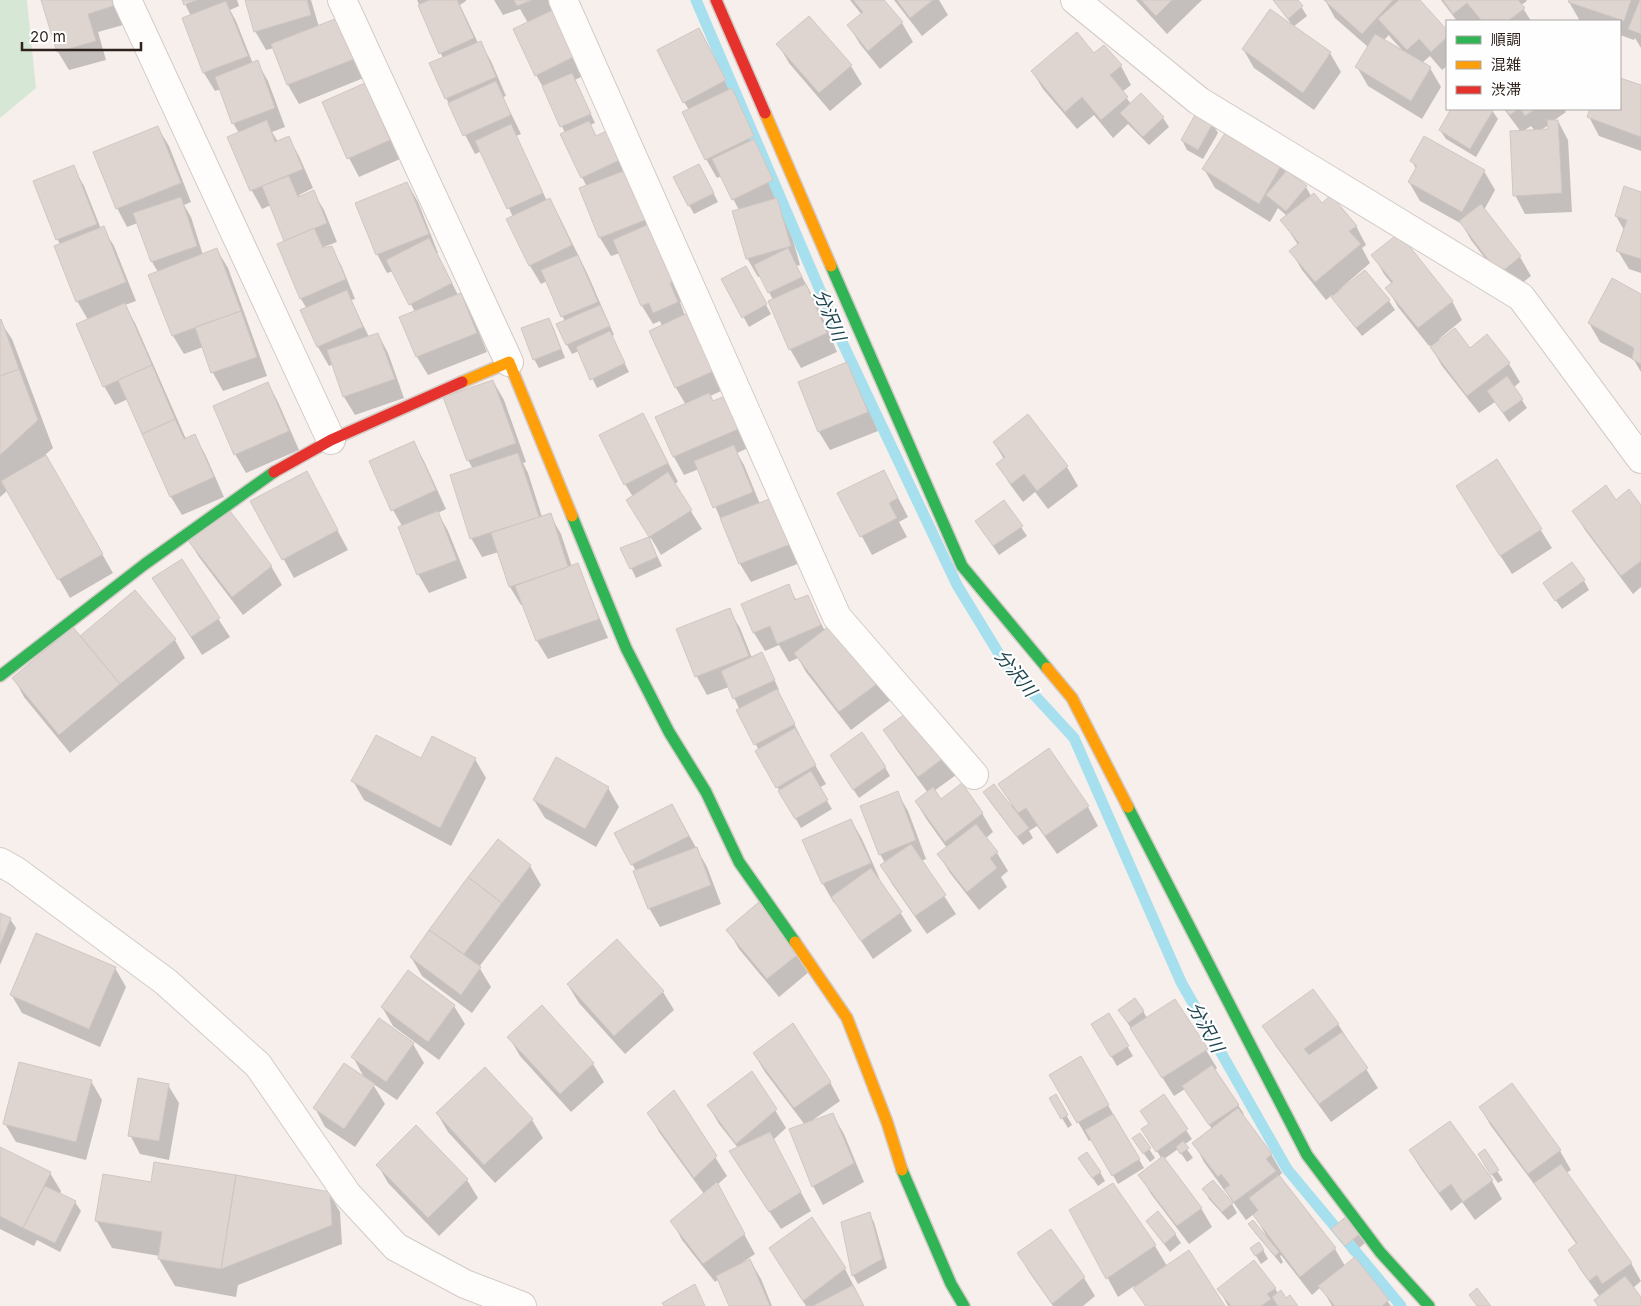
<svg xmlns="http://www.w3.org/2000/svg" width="1641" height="1306" font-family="Inter,'Noto Sans JP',sans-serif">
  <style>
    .green { fill: #d7e7d5 }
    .shadow { fill: #0003; fill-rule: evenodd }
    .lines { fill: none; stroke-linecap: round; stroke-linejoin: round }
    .stream { stroke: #a6dfee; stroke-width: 11 }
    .building { fill: #dfd5d0; stroke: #d0c7c3 }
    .street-casing { stroke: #d3cac6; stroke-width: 30 }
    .fast-casing { stroke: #d3cac6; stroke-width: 14 }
    .slow-casing { stroke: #d3cac6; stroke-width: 14 }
    .jam-casing { stroke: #d3cac6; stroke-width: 14 }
    .street { stroke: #fefdfc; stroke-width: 28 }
    .fast { stroke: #30b455; stroke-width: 11 }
    .slow { stroke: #ff9f0a; stroke-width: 11 }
    .jam { stroke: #e5322d; stroke-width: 11 }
    .labels { text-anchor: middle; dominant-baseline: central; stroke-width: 4.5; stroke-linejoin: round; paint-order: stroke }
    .water-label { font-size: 18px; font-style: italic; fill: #1d444e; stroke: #fefefe }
  </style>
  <rect width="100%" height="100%" fill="#f6efeb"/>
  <path class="green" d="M0,0H27L36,88L0,118Z"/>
  <path class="shadow" d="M43,0H116L123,25L98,32L106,60L69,70L58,52Z
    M183,0H237L239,6L230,10L236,21L253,64L257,62L268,81L285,127L272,132L278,142L289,138L299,156L313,188L299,195L300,197L313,192L324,210L337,242L321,248H332L342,267L355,299L351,300L369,337L378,334L388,353L404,398L355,415L344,397L333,364L329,366L318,347L302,311L307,309L301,299L278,244L286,241L271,205L262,209L252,191L229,137L239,133L233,123L221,89L215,91L204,73L184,18L191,16Z
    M246,0H311L319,27L345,16L371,75L299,104L288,85L274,48L266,50L255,31Z
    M417,0H466V1L460,5L478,43L480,42L491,61L506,96L503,97L521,134L516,136L547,201L549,199L560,218L588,275L614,335L611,336L629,372L597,388L579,351L572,354L567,345L558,325L565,322L547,281L541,284L530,266L508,220L513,217L482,151L475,154L446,98L443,58Z
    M494,0H552L597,69L575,80L595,123L590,125L597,137L613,130L690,298L680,302L685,316L741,382L710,396L713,402L759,443L737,453L744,465L760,504L805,561L751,582L740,564L699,469L684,475L674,457L686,405L676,388L651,331L662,326L660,321L653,324L642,306L620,253L611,256L600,238L581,189L587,187L582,177L565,133L547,94L536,75L528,23L520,9L503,15Z
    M850,0H883L902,23L913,42L880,69L860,44L849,26L862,15Z
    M894,0H939L948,15L922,36Z
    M1136,0H1202L1167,34Z
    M1273,0H1297L1307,16L1293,27L1330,53L1341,72L1314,110L1254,68L1243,49L1293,26Z
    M1325,0H1418L1447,32V66L1442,70L1430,56L1422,63L1430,68L1441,87L1422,119L1368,86L1357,67L1368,47L1335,18ZM1389,35L1391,38L1403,51L1384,40Z
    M1441,0H1526L1527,1L1521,5L1531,21H1457Z
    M1570,0H1641V48L1635,38L1634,40L1620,35V21H1580L1569,2Z
    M699,29L742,108L764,155L762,156L783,199L778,202L787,219L800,265L796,266L817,304L837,352L801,368L790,349L773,300L761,276L758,277L747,258L739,210L721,176L717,178L706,159L689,110L684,102Z
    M778,44L851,66L862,84L830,111L789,63Z
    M1104,47L1121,66L1131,85L1122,92L1131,104L1141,94L1163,118L1169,127L1149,145L1128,124L1113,138L1094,115L1077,129L1043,89L1032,71L1094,55Z
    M1620,79L1641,87V151L1599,136L1589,117L1592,109H1620Z
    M364,85L375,103L400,159L359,177L349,158Z
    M1453,109H1491L1498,119L1476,157L1446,139L1440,130Z
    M1504,109H1564L1566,112L1553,121H1558L1568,140L1572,212L1525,214L1515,195L1521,132ZM1549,125V130H1541ZM1531,126L1535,131H1523Z
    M1213,124L1218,133L1203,159L1187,150L1182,140Z
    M158,128L169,146L191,202L184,205L191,217L203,255L217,250L228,268L267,376L223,391L213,373L203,347L184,354L173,336L150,275L158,272L152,262L138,223L127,227L117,208Z
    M1412,161L1484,171L1495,190L1484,210L1520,257L1531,276L1511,292L1471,240L1462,224L1420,201L1409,182L1416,169Z
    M1281,165L1286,173L1306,187L1311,196L1356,226L1366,245L1362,248L1370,263L1339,290L1340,291L1389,301L1395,310L1362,336L1338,306L1332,295L1326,300L1302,270L1291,251L1298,245L1282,220L1287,216L1278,208L1270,222L1215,188L1204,169Z
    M73,167L84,186L101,229L103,228L114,246L136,301L125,305L135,323L186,439L194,436L205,454L224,497L182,515L171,497L128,399L115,405L104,386L88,320L77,301L60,245L35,182Z
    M704,175L718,202L694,214L689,205Z
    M407,183L418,202L438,253H437L458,295L460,294L471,313L487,352L428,375L417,357L401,317L415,312L393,271L387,273L377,254Z
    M1641,193V273L1629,269L1618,251L1624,230L1616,216Z
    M1373,255L1452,301L1462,320L1439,339L1440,341L1470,349L1487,336L1509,364L1520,382L1514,387L1527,408L1509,422L1495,402L1479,413L1442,366L1430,345L1429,346L1398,307L1387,288L1392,284L1384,274Z
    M751,277L771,314L749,327L723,280Z
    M1641,295V372L1634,360L1600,342L1589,323Z
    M549,320L554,329L565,358L539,368L534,359Z
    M0,321L12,339L53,448L45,455L113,573L70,598L8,490L0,497Z
    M846,363L857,382L878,431L830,450L819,432L800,383Z
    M493,381L504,400L526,462L523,463L528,473L542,517L550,515L561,534L572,567L577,564L608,638L548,659L537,641L524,605H521L510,587L499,552L482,557L471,538L473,469L468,460Z
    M268,383L278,402L299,450L246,473L235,454Z
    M1028,416L1067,467L1078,486L1048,509L1035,492L1023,502L1009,483L998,464L1004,459L994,443Z
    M653,433L678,482L674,484L702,529L661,555L651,538L649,539L662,566L636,578L622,549L650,537L638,519L633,497L625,484Z
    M413,442L424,461L446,509L438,513L448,531L467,578L429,593L418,574L402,526L393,510Z
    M1497,461L1552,548L1512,574L1468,505Z
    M894,490L908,517L899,522L907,537L872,555L839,494Z
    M317,492L348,550L294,578L252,502Z
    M1615,501L1641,507V587L1633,594L1585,530L1574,511Z
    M1004,502L1027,536L999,555L976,521Z
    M188,539L271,566L282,585L243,615L199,557Z
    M181,561L230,637L202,655L154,579Z
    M1584,581L1589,590L1562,609L1550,592Z
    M788,586L797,601L807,597L825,631L892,699L851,730L806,672L798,658L789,662L779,645L765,651L754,633L742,605Z
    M729,610L740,628L752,658L767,663L779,690L777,691L804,743L803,744L826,784L819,788L832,809L801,828L757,752L759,751L729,687L707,695L697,677L678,630Z
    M79,637L175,640L185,658L70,753L24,697L14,678Z
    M912,711L956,775L934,791L941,800L982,813L993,832L986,838L997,853L1008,871L1001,877L1007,887L979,910L950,873L939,855L947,848L927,820L916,802L928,793L896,749L885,730Z
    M475,759L486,778L451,846L364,800L353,781Z
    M836,764L885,767L890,776L859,798Z
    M999,784L1088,807L1098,826L1057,854L1037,826L1029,831L1033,838L1023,845L990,802L984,793L1010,806L1012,805Z
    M608,788L619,807L596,847L545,818L534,800Z
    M897,792L908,811L926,859L921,861L956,914L927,934L892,884L882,866L885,863L880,854Z
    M672,805L707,867L721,904L660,927L649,908L636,871L632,864Z
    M851,820L862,839L881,882L912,931L873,959L835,902L834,903L823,884L804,841Z
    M498,841L530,866L541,885L479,967L491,987L472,1013L422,976L411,957Z
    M759,904L810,971L779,997L739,949L728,930Z
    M0,915L10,919L16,928L0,965Z
    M115,968L126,987L100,1047L22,1013L11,994Z
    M568,985L663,992L674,1010L625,1054L579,1003Z
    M454,1006L465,1024L439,1060L393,1026L382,1007Z
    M1120,1011H1143L1147,1018L1206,1050L1217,1068L1214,1071L1238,1105L1244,1114L1242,1115L1271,1154L1282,1173L1279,1176L1335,1249L1345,1266L1355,1259L1391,1306H1332L1321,1287L1312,1295L1281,1255L1280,1256L1283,1262L1281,1264L1255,1233L1249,1224L1266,1238L1267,1237L1254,1214L1246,1220L1204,1162L1194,1143L1212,1129L1185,1089L1174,1096Z
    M1109,1015L1133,1056L1117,1066L1093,1025Z
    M1338,1024L1378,1088L1331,1122L1275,1045L1264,1026Z
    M509,1037L593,1064L604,1082L571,1112L520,1056Z
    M413,1044L424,1063L397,1100L372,1083L385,1104L355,1147L325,1127L315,1108L365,1079L353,1057Z
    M754,1054L830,1082L840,1101L810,1122L833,1115L844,1134L864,1182L823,1205L813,1186L805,1125L765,1072Z
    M1081,1058L1144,1168L1118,1184L1092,1139L1089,1141L1051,1075Z
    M485,1069L532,1120L543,1138L495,1183L448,1132L437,1113Z
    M91,1081L102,1100L86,1160L16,1142L5,1124Z
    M168,1085L179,1103L169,1160L140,1154L130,1135Z
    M1512,1085L1560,1151L1571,1170L1566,1173L1631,1263L1641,1281L1633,1288L1641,1299V1306H1599L1600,1297L1580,1269L1569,1250L1577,1245L1540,1192L1491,1126L1480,1107Z
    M674,1092L727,1176L717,1185L755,1254L743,1262L744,1263L750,1260L761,1279L772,1306H731L719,1279L715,1282L682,1240L672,1221L704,1194L659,1132L649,1113Z
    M1055,1096L1072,1125L1068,1128L1050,1098Z
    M1163,1096L1192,1139L1184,1145L1193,1158L1187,1162L1178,1149L1164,1159L1201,1208L1212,1227L1189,1244L1151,1194L1140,1175L1162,1159L1148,1138L1150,1125Z
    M708,1105L775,1110L786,1128L773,1140L811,1211L781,1229L741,1170L730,1152L738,1148L719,1124Z
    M1140,1135L1155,1158L1150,1162L1133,1139Z
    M0,1149L50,1173L61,1191L60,1194L75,1202L81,1211L60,1252L37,1240L34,1246L0,1229Z
    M1410,1151L1492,1181L1502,1199L1475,1220L1462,1202L1451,1211L1421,1169Z
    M1484,1164L1497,1171L1503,1180L1498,1183Z
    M378,1165L467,1180L478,1198L439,1236L388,1183Z
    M1085,1167L1100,1172L1105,1181L1098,1186Z
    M1212,1182L1232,1204L1237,1213L1228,1220L1209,1199L1204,1190Z
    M152,1183L329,1193L340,1212L342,1244L238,1285L236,1297L175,1286L159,1259L160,1256L112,1248L96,1220Z
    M1113,1184L1155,1246L1167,1266L1223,1306H1145L1134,1286L1118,1297L1071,1211Z
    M869,1213L874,1222L887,1268L858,1284L853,1275L843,1223Z
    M812,1219L845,1269L864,1306H806L781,1267L770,1248Z
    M1147,1221L1175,1234L1181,1243L1170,1252Z
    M1332,1229L1372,1237L1351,1255Z
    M1251,1248L1263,1250L1268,1259L1261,1264Z
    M1019,1254L1084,1278L1095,1296L1083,1306H1053L1029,1272Z
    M1275,1288L1278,1294L1297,1306H1228L1219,1289Z"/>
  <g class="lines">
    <path class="stream" d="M696,0L843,344L957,585L1004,662L1074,738L1181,982L1287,1169L1401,1306"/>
  </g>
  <path class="building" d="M41,0H112L113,6L88,14L96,41L57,52Z
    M182,0H197L184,5Z
    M245,0H307L311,15L254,32Z
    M430,0H457L474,38L439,54L418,5Z
    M514,0H532L517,6Z
    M853,0H884L903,22L868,51L847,25L863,12Z
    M897,0H933L910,18Z
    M1141,0H1172L1156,16Z
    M1273,0H1298L1303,6L1288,19Z
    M1324,0H1393L1362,34Z
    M1399,0H1420L1447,30V37L1431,52L1419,39L1407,50L1378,19Z
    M1443,0H1518L1525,8L1508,21H1482L1467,3L1453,14Z
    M1569,0H1631L1624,21L1568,2Z
    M1640,0H1641V34L1628,29Z
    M226,1L248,56L203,73L182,18Z
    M565,4L587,50L535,76L513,29Z
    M1270,9L1331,52L1303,93L1242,49Z
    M345,15L362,56L287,85L271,44Z
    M809,16L852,65L819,93L776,44Z
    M699,28L726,80L683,103L657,50Z
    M1077,32L1094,53L1104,45L1122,65L1110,75L1128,97L1101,120L1082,97L1065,112L1031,71Z
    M1375,34L1431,67L1411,101L1355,67Z
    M481,41L496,77L445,99L429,63Z
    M258,60L275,108L232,124L215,77Z
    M572,73L591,114L560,127L542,86Z
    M1620,78L1641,85V137L1587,117L1590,109H1620Z
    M496,81L511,115L463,136L448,103Z
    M365,83L390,140L347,159L322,102Z
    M732,88L754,136L705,160L682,112Z
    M1141,93L1164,117L1143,137L1120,113Z
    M1451,109H1494L1470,149L1439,130Z
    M1505,109H1518L1510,115Z
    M1520,109H1535L1525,116Z
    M1196,113L1213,123L1198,150L1181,140Z
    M267,120L275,142L289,136L303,169L250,191L227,137Z
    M1547,120H1558L1562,193L1513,196L1510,131L1548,129Z
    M589,121L596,136L613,128L626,157L581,178L560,134Z
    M511,124L543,193L507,209L475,141Z
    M158,126L181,183L116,209L93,152Z
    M1227,130L1282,164L1259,204L1202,169Z
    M1424,136L1485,170L1462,212L1408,182L1417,166L1410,161Z
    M754,139L773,180L732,200L712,159Z
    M699,164L714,193L688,206L673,177Z
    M74,165L97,224L56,240L33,181Z
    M629,169L648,219L599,238L579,188Z
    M1287,170L1307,186L1286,211L1266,195Z
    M289,176L298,197L314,190L327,223L284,241L262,186Z
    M407,182L429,234L376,255L355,203Z
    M1624,186L1641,192V259L1616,251L1627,220L1615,216Z
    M1314,193L1322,203L1331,195L1357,226L1349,231L1361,244L1315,282L1289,251L1299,243L1280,220Z
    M181,197L197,246L151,262L133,213Z
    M550,198L572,245L529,266L506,219Z
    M777,198L791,246L746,259L732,211Z
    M1481,204L1521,256L1499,274L1459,221Z
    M656,221L680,279L670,283L678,302L653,313L649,303L641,306L613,240Z
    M104,226L126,282L76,302L54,246Z
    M314,228L323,248L332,246L346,279L300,299L277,244Z
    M1399,233L1453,301L1418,328L1385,288L1393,282L1371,255Z
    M429,238L452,283L409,305L386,260Z
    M217,248L241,311L172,336L148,275Z
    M788,248L802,277L768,293L754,265Z
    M578,255L598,302L561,317L541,270Z
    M746,266L767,304L742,318L721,279Z
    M1365,270L1390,300L1356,328L1331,297Z
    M1612,278L1641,294V364L1632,359L1634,348L1588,323Z
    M806,284L827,333L789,350L768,301Z
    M347,290L363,327L317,347L300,310Z
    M461,293L477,333L416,357L399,317Z
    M125,303L152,365L103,387L76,324Z
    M600,305L610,326L566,345L556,324Z
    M705,305L732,363L675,388L649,331Z
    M241,311L257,357L211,373L195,327Z
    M549,318L561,349L533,360L521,328Z
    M1,319L19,369L0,376V320Z
    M1455,328L1470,348L1487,334L1510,363L1467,396L1430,347Z
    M610,331L625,363L590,380L576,347Z
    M378,333L395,379L343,397L327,350Z
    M847,362L868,412L818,432L798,382Z
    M152,365L175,419L142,434L118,380Z
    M19,369L38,420L0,455V376Z
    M1507,376L1523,399L1503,413L1487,391Z
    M493,380L516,443L467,461L443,397Z
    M268,382L289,431L234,455L213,406Z
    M735,392L750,424L673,457L655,417L709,393L713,401Z
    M643,413L668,463L624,485L599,435Z
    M1028,414L1068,466L1037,491L1024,474L1011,484L996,464L1005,457L993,442Z
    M175,419L184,439L195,434L214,477L170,497L142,434Z
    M414,441L436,490L391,511L369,461Z
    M734,445L753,492L713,508L694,461Z
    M518,453L539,517L470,539L450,475Z
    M46,455L103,554L58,580L1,481Z
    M1497,459L1542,529L1500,556L1456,486Z
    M884,470L898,498L889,503L897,518L860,537L837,493Z
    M307,471L338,530L282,560L250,501Z
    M668,472L692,510L649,537L626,500Z
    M1606,485L1616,500L1629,489L1641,505V561L1621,576L1572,511Z
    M777,496L796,542L739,564L720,518Z
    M1004,500L1023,526L993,546L975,521Z
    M227,507L272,566L232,597L186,538Z
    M438,511L457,560L417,575L398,527Z
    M551,513L568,567L509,587L491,533Z
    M649,537L657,557L630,569L620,548Z
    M182,559L220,618L191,637L152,578Z
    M1572,562L1585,580L1555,601L1543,583Z
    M578,563L599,619L536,641L515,586Z
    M789,584L795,600L808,595L821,625L777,644L770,626L753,633L741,604Z
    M135,590L176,639L120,684L80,636Z
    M730,608L749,656L695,677L676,629Z
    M837,620L882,680L839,712L794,653Z
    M73,627L120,684L59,735L12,678Z
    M762,652L775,680L733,699L721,671Z
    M777,689L795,724L754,745L736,710Z
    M912,709L946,756L918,777L883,730Z
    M795,728L816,765L776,788L755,751Z
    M862,732L886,767L853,790L830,755Z
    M376,735L421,758L432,736L476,758L440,828L351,781Z
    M1049,748L1089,806L1045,836L1026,808L1018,813L998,784Z
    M556,757L609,787L585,829L533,800Z
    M811,771L828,800L795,819L778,791Z
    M962,783L983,813L945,842L915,801L933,787L941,799Z
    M994,784L1029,828L1017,837L983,792Z
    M898,791L916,840L879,855L860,806Z
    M672,804L689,836L631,865L614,833Z
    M851,819L871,863L822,884L802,840Z
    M976,824L998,852L990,858L997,868L967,892L937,854Z
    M498,839L531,865L502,903L468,877Z
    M911,844L946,895L915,916L880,865Z
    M697,847L711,885L648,909L633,871Z
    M871,868L902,912L861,941L831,897Z
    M468,877L502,903L464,954L429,930Z
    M759,902L801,952L767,979L726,930Z
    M0,913L11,918L0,945Z
    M429,930L481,967L461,995L410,957Z
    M36,933L116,967L89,1029L10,995Z
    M617,939L664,991L614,1036L567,984Z
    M408,970L455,1005L428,1042L381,1007Z
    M1313,989L1339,1024L1304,1049L1309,1055L1342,1032L1368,1068L1319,1104L1262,1026Z
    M1135,998L1144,1011L1128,1023L1118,1010Z
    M1175,999L1208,1049L1162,1078L1130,1028Z
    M542,1005L594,1063L560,1094L507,1037Z
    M1109,1013L1129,1046L1111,1057L1091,1024Z
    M379,1018L414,1043L386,1082L351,1057Z
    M793,1023L831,1082L794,1108L753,1053Z
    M1081,1056L1109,1105L1077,1123L1049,1075Z
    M19,1062L92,1080L76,1142L3,1124Z
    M344,1063L375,1084L344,1129L313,1108Z
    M1212,1065L1239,1105L1209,1125L1182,1086Z
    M485,1067L533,1119L484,1165L436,1113Z
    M752,1071L777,1109L736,1144L707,1105Z
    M138,1078L169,1084L159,1141L128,1136Z
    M1512,1083L1561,1150L1528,1174L1479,1107Z
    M674,1090L717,1156L694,1178L647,1113Z
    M1056,1094L1068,1115L1061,1119L1049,1098Z
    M1164,1094L1188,1129L1156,1152L1141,1129L1149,1124L1140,1111Z
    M1238,1108L1272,1154L1266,1159L1276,1171L1234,1202L1224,1189L1230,1185L1221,1174L1218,1177L1192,1143Z
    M833,1113L854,1163L812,1187L789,1129Z
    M1113,1114L1140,1159L1112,1176L1085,1130Z
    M1450,1121L1493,1180L1463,1202L1451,1184L1439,1193L1409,1150Z
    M416,1125L468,1179L428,1218L376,1165Z
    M770,1132L801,1192L769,1212L729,1151Z
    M1140,1133L1151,1148L1143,1154L1132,1138Z
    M1183,1141L1189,1148L1180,1154L1176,1147Z
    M0,1147L51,1172L23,1228L0,1216Z
    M1485,1149L1499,1170L1491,1175L1478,1154Z
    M1087,1152L1101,1172L1092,1178L1078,1158Z
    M1163,1156L1202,1208L1177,1226L1138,1175Z
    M154,1162L236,1175L221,1269L158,1259L162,1232L95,1221L103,1174L151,1182Z
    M1561,1164L1632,1263L1602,1284L1597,1275L1589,1281L1568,1250L1577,1243L1534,1183Z
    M236,1175L330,1192L332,1225L221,1269Z
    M1279,1175L1336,1248L1300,1277L1253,1215L1258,1210L1249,1198Z
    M1213,1180L1233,1203L1222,1212L1202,1189Z
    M717,1182L745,1234L703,1264L670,1221Z
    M1113,1183L1156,1245L1106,1279L1069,1210Z
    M45,1186L76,1201L55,1243L23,1228Z
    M1354,1210L1368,1227L1345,1246L1331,1229Z
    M1158,1211L1176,1234L1164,1244L1146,1221Z
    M870,1212L882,1259L852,1276L841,1222Z
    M812,1217L846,1268L803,1301L769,1248Z
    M1253,1220L1279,1252L1275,1256L1248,1224Z
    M1051,1229L1085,1277L1052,1304L1017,1253Z
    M1259,1242L1264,1250L1255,1256L1250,1248Z
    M1189,1250L1225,1306H1146L1133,1288Z
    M1355,1257L1389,1300L1382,1306H1335L1318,1286Z
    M750,1259L770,1306H729L716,1276Z
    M1254,1260L1276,1288L1267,1294L1271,1299L1261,1306H1231L1217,1289Z
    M1625,1276L1641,1297V1306H1598L1594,1300Z
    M695,1284L705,1306H664L662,1303Z
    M853,1285L864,1306H813Z
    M1477,1288L1491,1306H1477L1469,1295Z
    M1281,1290L1286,1298L1290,1295L1298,1306H1278L1272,1297Z"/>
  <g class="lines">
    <g class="street-casing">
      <path id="street" d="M127,0L331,440
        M342,0L509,362
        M563,0L837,617L974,775
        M1075,0L1199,101L1521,297L1641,459
        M0,862L16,871L166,982L258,1065L347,1194L396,1247L465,1284L522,1306"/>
    </g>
    <g class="fast-casing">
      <path id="fast" d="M831,266L962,566L1047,668
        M572,516L626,648L669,732L706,792L739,862L795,942
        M0,676L145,564L274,472
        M1128,807L1307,1155L1380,1252L1429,1306
        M902,1170L951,1284L964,1306"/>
    </g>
    <g class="slow-casing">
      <path id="slow" d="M765,113L831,266
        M462,382L509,362L572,516
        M1047,668L1072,698L1128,807
        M795,942L847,1018L887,1122L902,1170"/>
    </g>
    <g class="jam-casing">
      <path id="jam" d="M716,0L765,113
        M274,472L331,440L462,382"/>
    </g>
    <use href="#street" class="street"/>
    <use href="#fast" class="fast"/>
    <use href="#slow" class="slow"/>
    <use href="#jam" class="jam"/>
  </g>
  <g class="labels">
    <g class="water-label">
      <text transform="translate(830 315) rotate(67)">分沢川</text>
      <text transform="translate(1016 673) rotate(51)">分沢川</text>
      <text transform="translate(1206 1027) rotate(61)">分沢川</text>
    </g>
  </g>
  <rect x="1446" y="20" width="175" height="90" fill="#fefefe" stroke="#aba6a4"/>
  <rect x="1456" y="36" width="25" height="8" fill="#30b455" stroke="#aba6a4"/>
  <text x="1491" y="45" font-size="15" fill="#2f221d">順調</text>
  <rect x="1456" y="61" width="25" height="8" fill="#ff9f0a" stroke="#aba6a4"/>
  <text x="1491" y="70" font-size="15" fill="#2f221d">混雑</text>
  <rect x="1456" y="86" width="25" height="8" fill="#e5322d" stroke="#aba6a4"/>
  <text x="1491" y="95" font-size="15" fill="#2f221d">渋滞</text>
  <path d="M22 42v8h119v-8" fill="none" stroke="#2f221d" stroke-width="2.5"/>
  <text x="30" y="42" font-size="15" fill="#2f221d" stroke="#fefefe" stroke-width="4" paint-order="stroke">20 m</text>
</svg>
